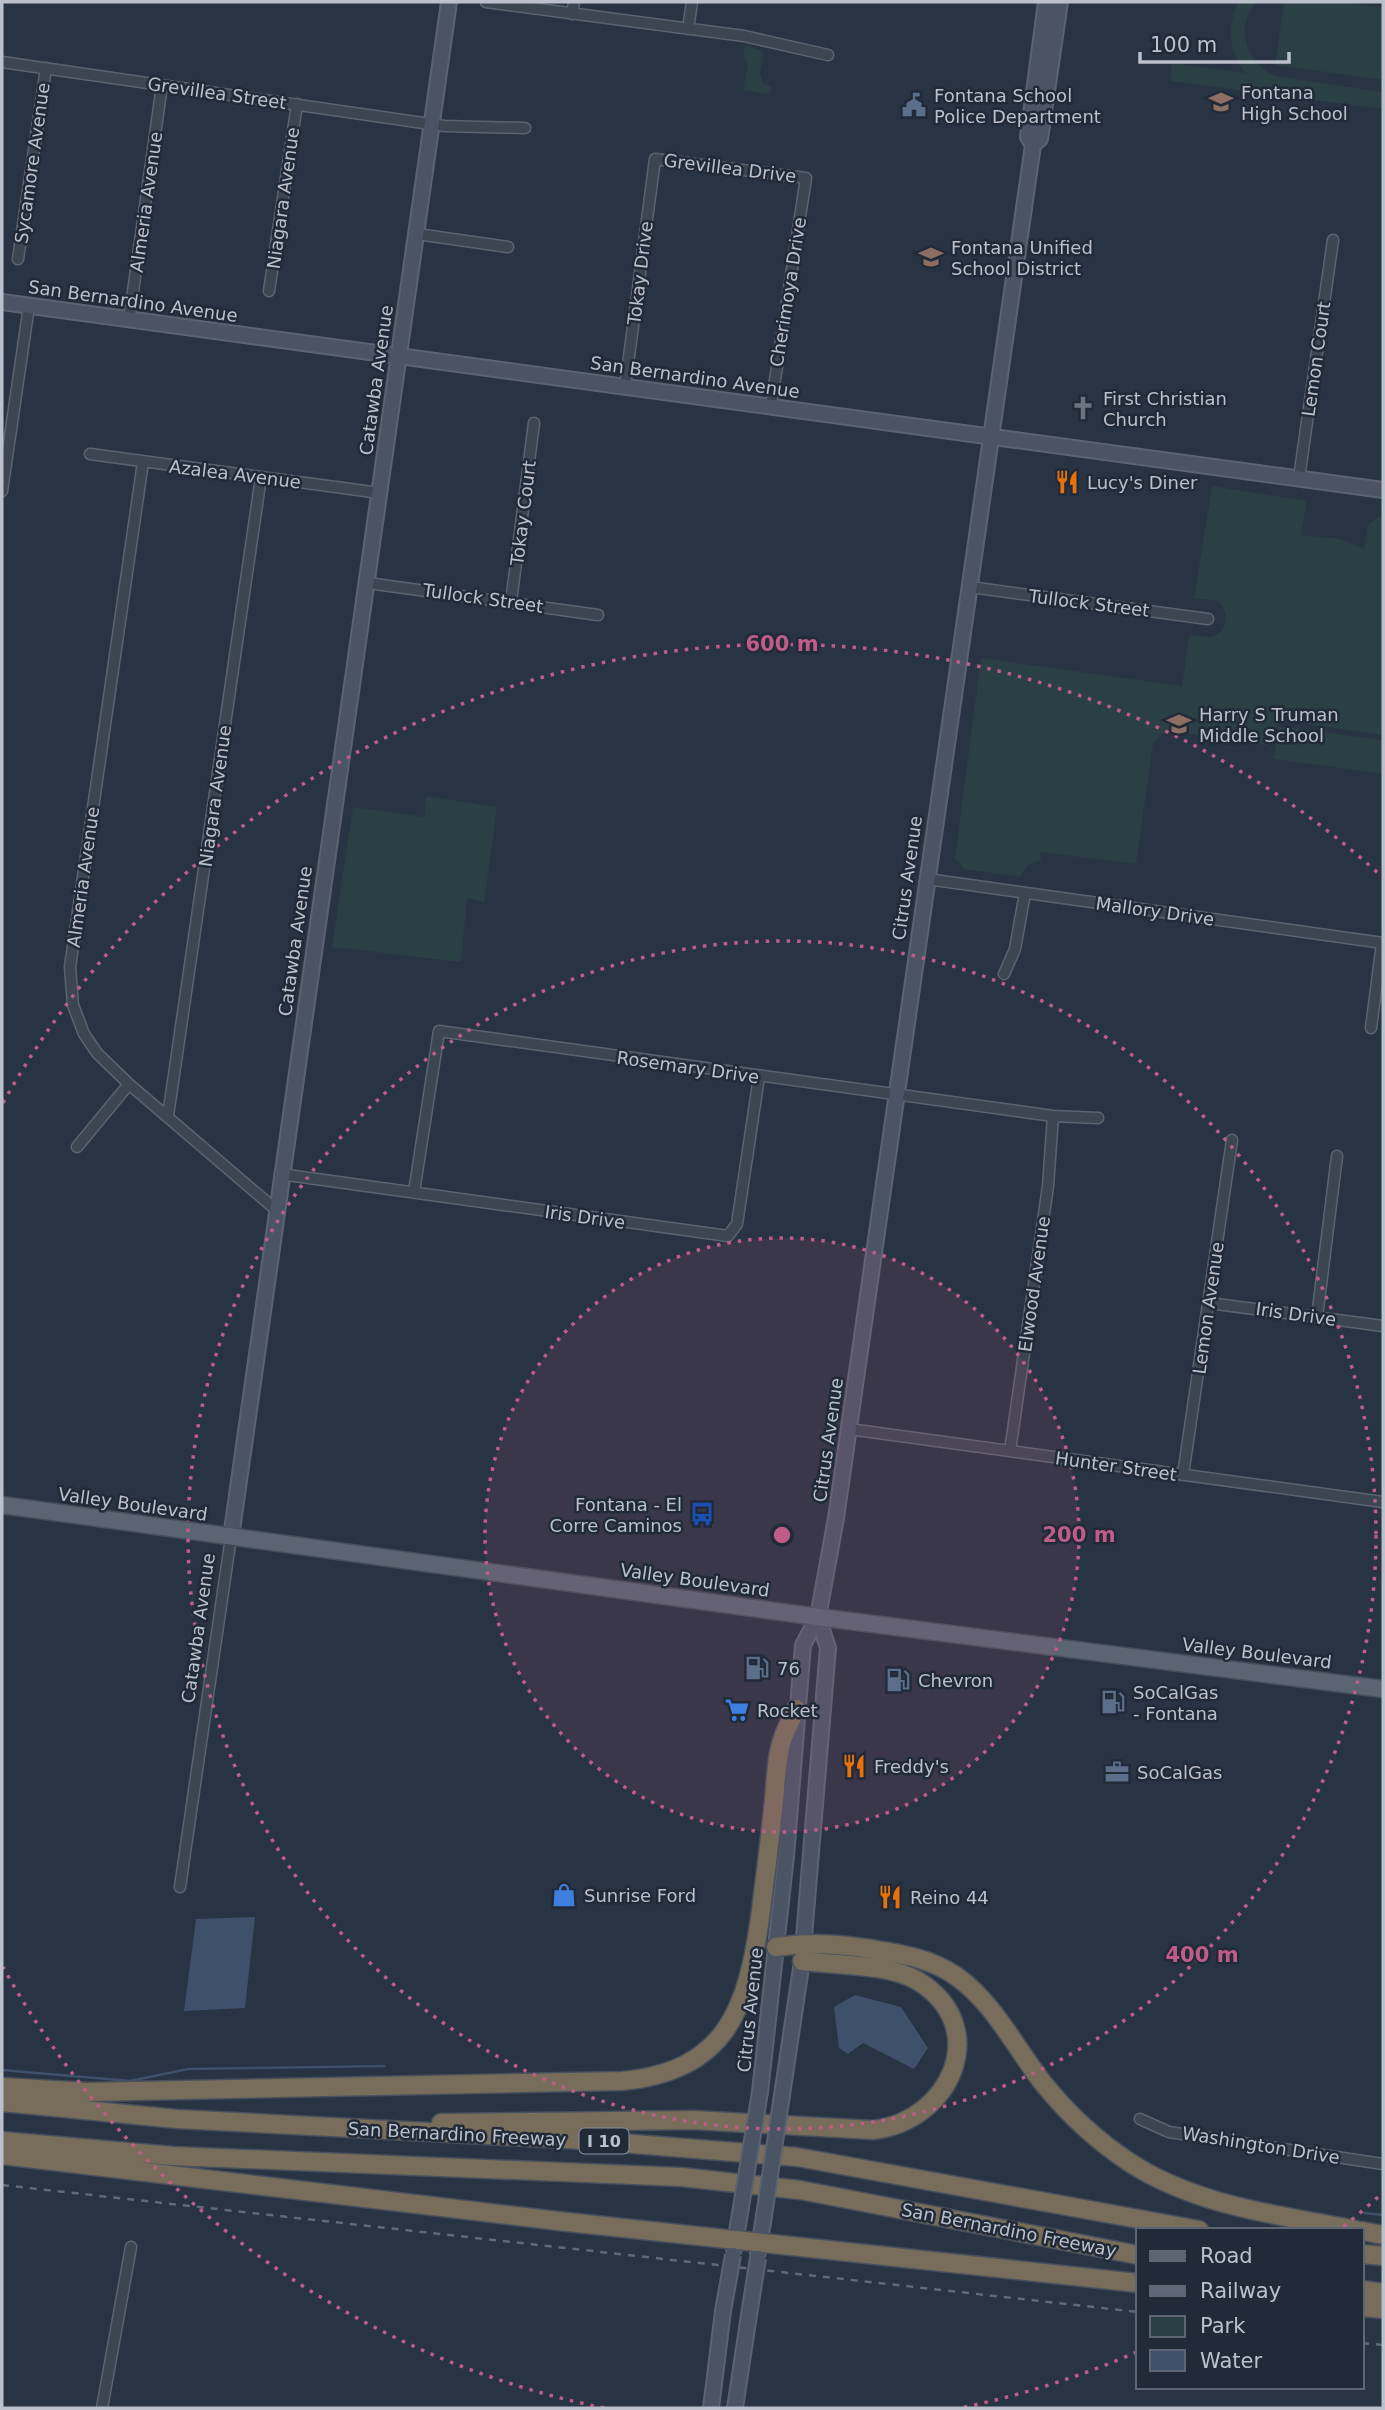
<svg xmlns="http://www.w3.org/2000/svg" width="1385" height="2410" font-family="'DejaVu Sans',sans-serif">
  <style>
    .green { fill: #2a4044 }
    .water { fill: #3f506b }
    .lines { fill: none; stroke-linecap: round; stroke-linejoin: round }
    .stream { stroke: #3f506b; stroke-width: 2.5 }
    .street-casing { stroke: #5b6370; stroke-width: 13 }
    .secondary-casing { stroke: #5b6370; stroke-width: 18 }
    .primary-casing { stroke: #464e5c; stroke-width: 19 }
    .highway-casing { stroke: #47505d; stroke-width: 21 }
    .street { stroke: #3c4552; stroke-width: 10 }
    .secondary { stroke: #4b5465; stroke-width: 14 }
    .primary { stroke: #5b6472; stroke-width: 16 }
    .highway { stroke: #786d5a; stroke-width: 18 }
    .rail { stroke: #5f6979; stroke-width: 2.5; stroke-dasharray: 7 7; stroke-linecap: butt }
    .secondary-bridge-casing { stroke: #5b6370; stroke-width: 18; stroke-linecap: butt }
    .secondary-bridge { stroke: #4b5465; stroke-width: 14 }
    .ring { fill: none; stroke: #bf5c88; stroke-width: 3.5; stroke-dasharray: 3.5 7 }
    .labels { text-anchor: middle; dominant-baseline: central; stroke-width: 5; stroke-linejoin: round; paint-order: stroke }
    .shield { fill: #212a38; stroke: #8c94a0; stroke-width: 2 }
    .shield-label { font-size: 16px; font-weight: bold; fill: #bac1cc }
    .poi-label { font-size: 18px; fill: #bac1cc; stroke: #212a38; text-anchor: start }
    .street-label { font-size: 18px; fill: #bac1cc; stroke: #212a38 }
    .centre { fill: #bf5c88; stroke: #212a38; stroke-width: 3.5 }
    .ring-label { font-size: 21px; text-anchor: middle; font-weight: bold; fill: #bf5c88; stroke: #212a38; stroke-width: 5; stroke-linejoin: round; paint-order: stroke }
  </style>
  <rect width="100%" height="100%" fill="#283343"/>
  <path class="green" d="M1238,2H1256C1234,28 1246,62 1275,76L1383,92V109L1170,81L1172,63L1245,73C1229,49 1226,30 1238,2Z
    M1284,2H1341L1383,8V80L1275,65Z
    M745,45L764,52L760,73L763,83L771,87L770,95L743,90L748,64L743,57Z
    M1212,486L1307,501L1301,535L1341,539L1364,549L1368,525L1383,514V735L1278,720L1274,741L1268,745L1170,731L1160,735L1153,744L1136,864L1040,852L1041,861C1029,863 1025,866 1021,877L964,869L955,858L981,658L1182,686L1189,635L1212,637C1229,629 1229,615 1219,601L1194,598Z
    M1278,726L1383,740V774L1274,759Z
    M426,796L497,807L484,902L467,898L461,962L332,947L353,807L424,817Z"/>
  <path class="water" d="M255,1917L245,2008L184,2011L196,1919Z
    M855,1995L901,2007L928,2048L914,2069L863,2043L848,2054L839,2048L834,2007Z"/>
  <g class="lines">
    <path class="stream" d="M2,2070L130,2081L188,2069L384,2066
      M1364,2213L1383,2215"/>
    <g class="street-casing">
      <path id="street" d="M486,2L744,36L828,55
        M572,14L574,2
        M688,29L692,2
        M2,62L444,126L525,128
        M417,234L508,247
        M18,259L46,68
        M269,291L297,104
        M129,320L162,85
        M625,387L655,159L806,178L771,406
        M90,454L380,493
        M143,462L70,967L73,1005L84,1034L97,1053L129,1084L275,1209
        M1299,478L1333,240
        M2,491L29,306
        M368,583L598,615
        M970,587L1208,619
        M511,602L534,423
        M927,879L1383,943
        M1004,974L1015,949L1025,893
        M1371,1028L1382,943
        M168,1116L261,477
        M77,1147L129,1084
        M280,1174L728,1236L737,1224L759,1077
        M414,1192L439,1031L1053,1116L1098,1118
        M1209,1303L1383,1326
        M1317,1317L1337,1156
        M849,1429L1383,1502
        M1010,1451L1048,1186L1053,1116
        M1183,1475L1232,1140
        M180,1887L231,1537
        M1140,2119L1169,2132L1383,2164
        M102,2408L131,2247"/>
    </g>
    <g class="secondary-casing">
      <path id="secondary" d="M1033,145L1040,139L1060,2
        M2,302L1383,490
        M231,1537L449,2
        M760,2092L786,1856L803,1645L818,1617L836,1518L1027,187L1033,145L1028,137L1046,2
        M782,2095L802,1961L828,1648L818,1617
        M734,2249L740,2213
        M758,2253L764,2216
        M711,2408L723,2311
        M735,2408L749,2315"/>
    </g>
    <g class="primary-casing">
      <path id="primary" d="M2,1505L818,1617L1383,1689"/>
    </g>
    <g class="highway-casing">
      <path id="highway" d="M776,1947C809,1942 838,1944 871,1949C902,1954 930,1958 956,1976C994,2003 1015,2047 1043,2083C1068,2114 1096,2140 1129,2162C1196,2206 1279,2215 1356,2230
        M2,2087L88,2092L621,2081C726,2072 747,2009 760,1918C765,1879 770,1840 774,1801C776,1782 776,1757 783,1738C786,1728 792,1719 796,1709
        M2,2102L177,2119L584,2140L797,2157L1199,2230
        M441,2123L694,2120L873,2130C951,2121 993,2027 918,1981C890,1964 835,1965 802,1961
        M2,2141L173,2156L681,2177L800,2190L1138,2255
        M2,2155L567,2222L1138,2283
        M1362,2231L1383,2235
        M1362,2254L1383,2256
        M1362,2290L1383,2293
        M1362,2307L1383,2309"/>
    </g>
    <use href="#street" class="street"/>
    <use href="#secondary" class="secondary"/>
    <use href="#primary" class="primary"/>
    <use href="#highway" class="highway"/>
    <path class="rail" d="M2,2185L1138,2312
      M1362,2343L1383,2345"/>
    <g class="secondary-bridge-casing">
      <path id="secondary-bridge" d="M740,2213L760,2092
        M764,2216L782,2095
        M723,2311L733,2255
        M749,2315L758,2258"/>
    </g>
    <use href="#secondary-bridge" class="secondary-bridge"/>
  </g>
  <circle cx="782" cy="1535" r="297" fill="#bf5c88" fill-opacity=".12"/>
  <g class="ring">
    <circle cx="782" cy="1535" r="297"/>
    <circle cx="782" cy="1535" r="594"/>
    <path d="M1378 2197A891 891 0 0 1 1343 2227M1137 2352A891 891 0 0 1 960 2408M604 2408A891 891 0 0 1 3 1967M3 1103A891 891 0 0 1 1378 873"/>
  </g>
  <defs>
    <g id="school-bare" transform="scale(1.89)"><path d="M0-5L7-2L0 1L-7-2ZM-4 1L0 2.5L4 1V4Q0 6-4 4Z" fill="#8d6e63" stroke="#212a38" stroke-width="2.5" paint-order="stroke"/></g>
    <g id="civic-bare" transform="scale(1.89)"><path d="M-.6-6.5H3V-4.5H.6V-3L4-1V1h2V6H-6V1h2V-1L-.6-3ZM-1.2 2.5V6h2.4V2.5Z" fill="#5c6f8a" stroke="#212a38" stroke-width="2.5" paint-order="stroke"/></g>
    <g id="church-bare" transform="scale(1.89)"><path d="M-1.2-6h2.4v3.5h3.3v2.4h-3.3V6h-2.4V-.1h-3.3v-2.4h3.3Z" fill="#6b7280" stroke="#212a38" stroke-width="2.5" paint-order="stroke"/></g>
    <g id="restaurant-bare" transform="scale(1.89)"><path d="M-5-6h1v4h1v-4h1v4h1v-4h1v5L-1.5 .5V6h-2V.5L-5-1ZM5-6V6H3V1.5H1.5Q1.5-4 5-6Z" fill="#e8710a" stroke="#212a38" stroke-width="2.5" paint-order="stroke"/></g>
    <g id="bus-bare" transform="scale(1.89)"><path d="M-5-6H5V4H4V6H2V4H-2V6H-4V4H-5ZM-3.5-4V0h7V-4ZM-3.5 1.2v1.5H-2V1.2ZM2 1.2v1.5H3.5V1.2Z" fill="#1a4fb4" stroke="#212a38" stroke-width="2.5" paint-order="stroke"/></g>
    <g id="fuel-bare" transform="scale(1.89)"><path d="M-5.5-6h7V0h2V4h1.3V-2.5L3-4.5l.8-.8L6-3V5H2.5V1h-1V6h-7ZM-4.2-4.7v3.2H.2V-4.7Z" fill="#5c6f8a" stroke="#212a38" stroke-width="2.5" paint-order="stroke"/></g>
    <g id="supermarket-bare" transform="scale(1.89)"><path d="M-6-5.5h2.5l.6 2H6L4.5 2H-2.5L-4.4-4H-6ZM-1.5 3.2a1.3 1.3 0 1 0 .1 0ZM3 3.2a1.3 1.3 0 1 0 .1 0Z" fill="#3f7fe0" stroke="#212a38" stroke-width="2.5" paint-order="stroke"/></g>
    <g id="office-bare" transform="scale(1.89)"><path d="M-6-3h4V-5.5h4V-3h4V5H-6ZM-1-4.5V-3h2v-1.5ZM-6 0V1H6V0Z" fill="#5c6f8a" stroke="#212a38" stroke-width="2.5" paint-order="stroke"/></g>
    <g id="shop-bare" transform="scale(1.89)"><path d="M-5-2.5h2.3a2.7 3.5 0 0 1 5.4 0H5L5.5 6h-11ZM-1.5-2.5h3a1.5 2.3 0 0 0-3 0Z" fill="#3f7fe0" stroke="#212a38" stroke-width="2.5" paint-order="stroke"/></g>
  </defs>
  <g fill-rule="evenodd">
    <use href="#school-bare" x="1221" y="102"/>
    <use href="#civic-bare" x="914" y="105"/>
    <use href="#school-bare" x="931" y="257"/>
    <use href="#church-bare" x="1083" y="408"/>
    <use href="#restaurant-bare" x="1067" y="482"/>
    <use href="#school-bare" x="1179" y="724"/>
    <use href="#bus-bare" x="702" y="1514"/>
    <use href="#fuel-bare" x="757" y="1668"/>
    <use href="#fuel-bare" x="898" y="1680"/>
    <use href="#fuel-bare" x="1113" y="1702"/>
    <use href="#supermarket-bare" x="737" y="1710"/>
    <use href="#restaurant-bare" x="854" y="1766"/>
    <use href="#office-bare" x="1117" y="1772"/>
    <use href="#shop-bare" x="564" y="1895"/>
    <use href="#restaurant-bare" x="890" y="1897"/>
  </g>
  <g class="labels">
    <rect class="shield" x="579.5" y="2128.5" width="49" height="25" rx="5"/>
    <g class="shield-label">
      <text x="604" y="2141">I 10</text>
    </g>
    <g class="poi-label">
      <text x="1241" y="92">Fontana<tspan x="1241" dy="21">High School</tspan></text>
      <text x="934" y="95">Fontana School<tspan x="934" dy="21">Police Department</tspan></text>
      <text x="951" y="247">Fontana Unified<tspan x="951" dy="21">School District</tspan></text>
      <text x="1103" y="398">First Christian<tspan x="1103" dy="21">Church</tspan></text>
      <text x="1087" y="482">Lucy's Diner</text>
      <text x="1199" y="714">Harry S Truman<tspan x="1199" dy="21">Middle School</tspan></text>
      <text x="682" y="1504" text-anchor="end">Fontana - El<tspan x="682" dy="21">Corre Caminos</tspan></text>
      <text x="777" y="1668">76</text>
      <text x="918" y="1680">Chevron</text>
      <text x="1133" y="1692">SoCalGas<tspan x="1133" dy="21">- Fontana</tspan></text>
      <text x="757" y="1710">Rocket</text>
      <text x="874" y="1766">Freddy's</text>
      <text x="1137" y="1772">SoCalGas</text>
      <text x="584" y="1895">Sunrise Ford</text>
      <text x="910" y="1897">Reino 44</text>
    </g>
    <g class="street-label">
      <text transform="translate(217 93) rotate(8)">Grevillea Street</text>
      <text transform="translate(32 163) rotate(-82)">Sycamore Avenue</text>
      <text transform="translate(730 168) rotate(7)">Grevillea Drive</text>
      <text transform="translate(283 198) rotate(-82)">Niagara Avenue</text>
      <text transform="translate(146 202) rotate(-82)">Almeria Avenue</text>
      <text transform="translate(640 273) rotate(-83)">Tokay Drive</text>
      <text transform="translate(788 292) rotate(-81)">Cherimoya Drive</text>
      <text transform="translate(133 301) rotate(8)">San Bernardino Avenue</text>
      <text transform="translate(1316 359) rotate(-82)">Lemon Court</text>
      <text transform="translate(695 377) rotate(8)">San Bernardino Avenue</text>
      <text transform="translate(376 380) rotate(-82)">Catawba Avenue</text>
      <text transform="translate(235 474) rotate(7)">Azalea Avenue</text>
      <text transform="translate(523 513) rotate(-83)">Tokay Court</text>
      <text transform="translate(483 598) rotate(8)">Tullock Street</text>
      <text transform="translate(1089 603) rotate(7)">Tullock Street</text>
      <text transform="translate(215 796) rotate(-82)">Niagara Avenue</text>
      <text transform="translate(83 877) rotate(-82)">Almeria Avenue</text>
      <text transform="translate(907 878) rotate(-82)">Citrus Avenue</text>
      <text transform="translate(1155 911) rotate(8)">Mallory Drive</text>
      <text transform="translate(295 941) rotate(-82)">Catawba Avenue</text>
      <text transform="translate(688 1067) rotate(8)">Rosemary Drive</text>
      <text transform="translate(585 1217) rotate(8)">Iris Drive</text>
      <text transform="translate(1034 1284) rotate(-82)">Elwood Avenue</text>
      <text transform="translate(1208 1308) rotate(-82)">Lemon Avenue</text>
      <text transform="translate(1296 1314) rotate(8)">Iris Drive</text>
      <text transform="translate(828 1440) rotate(-82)">Citrus Avenue</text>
      <text transform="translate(1116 1466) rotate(8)">Hunter Street</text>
      <text transform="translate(133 1504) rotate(8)">Valley Boulevard</text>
      <text transform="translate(695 1580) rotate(8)">Valley Boulevard</text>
      <text transform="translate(198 1628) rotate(-82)">Catawba Avenue</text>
      <text transform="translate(1257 1653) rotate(7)">Valley Boulevard</text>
      <text transform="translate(750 2010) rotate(-84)">Citrus Avenue</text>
      <text transform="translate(457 2134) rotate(3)">San Bernardino Freeway</text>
      <text transform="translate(1261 2145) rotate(9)">Washington Drive</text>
      <text transform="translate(1009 2230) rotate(11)">San Bernardino Freeway</text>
    </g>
  </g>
  <circle cx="782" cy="1535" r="10" class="centre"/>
  <g class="ring-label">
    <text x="782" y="651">600 m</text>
    <text x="1079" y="1542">200 m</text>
    <text x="1202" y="1962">400 m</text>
  </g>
  <rect width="1385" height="2410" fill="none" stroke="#bac1cc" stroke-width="7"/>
  <rect x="1136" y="2228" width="228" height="161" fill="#212a38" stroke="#5e6673" stroke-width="2"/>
  <rect x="1150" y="2251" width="35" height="10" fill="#5b6472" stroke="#5e6673" stroke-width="2"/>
  <text x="1200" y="2263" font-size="21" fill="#bac1cc">Road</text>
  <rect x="1150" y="2286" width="35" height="10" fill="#5f6979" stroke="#5e6673" stroke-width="2"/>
  <text x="1200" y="2298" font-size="21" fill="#bac1cc">Railway</text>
  <rect x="1150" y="2316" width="35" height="21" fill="#2a4044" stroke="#5e6673" stroke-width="2"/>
  <text x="1200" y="2333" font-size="21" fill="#bac1cc">Park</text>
  <rect x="1150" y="2350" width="35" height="21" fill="#3f506b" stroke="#5e6673" stroke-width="2"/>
  <text x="1200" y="2368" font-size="21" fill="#bac1cc">Water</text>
  <path d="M1140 52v10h149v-10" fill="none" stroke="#bac1cc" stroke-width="3.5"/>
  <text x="1150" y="52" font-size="21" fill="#bac1cc" stroke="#212a38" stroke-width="5" paint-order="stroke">100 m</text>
</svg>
